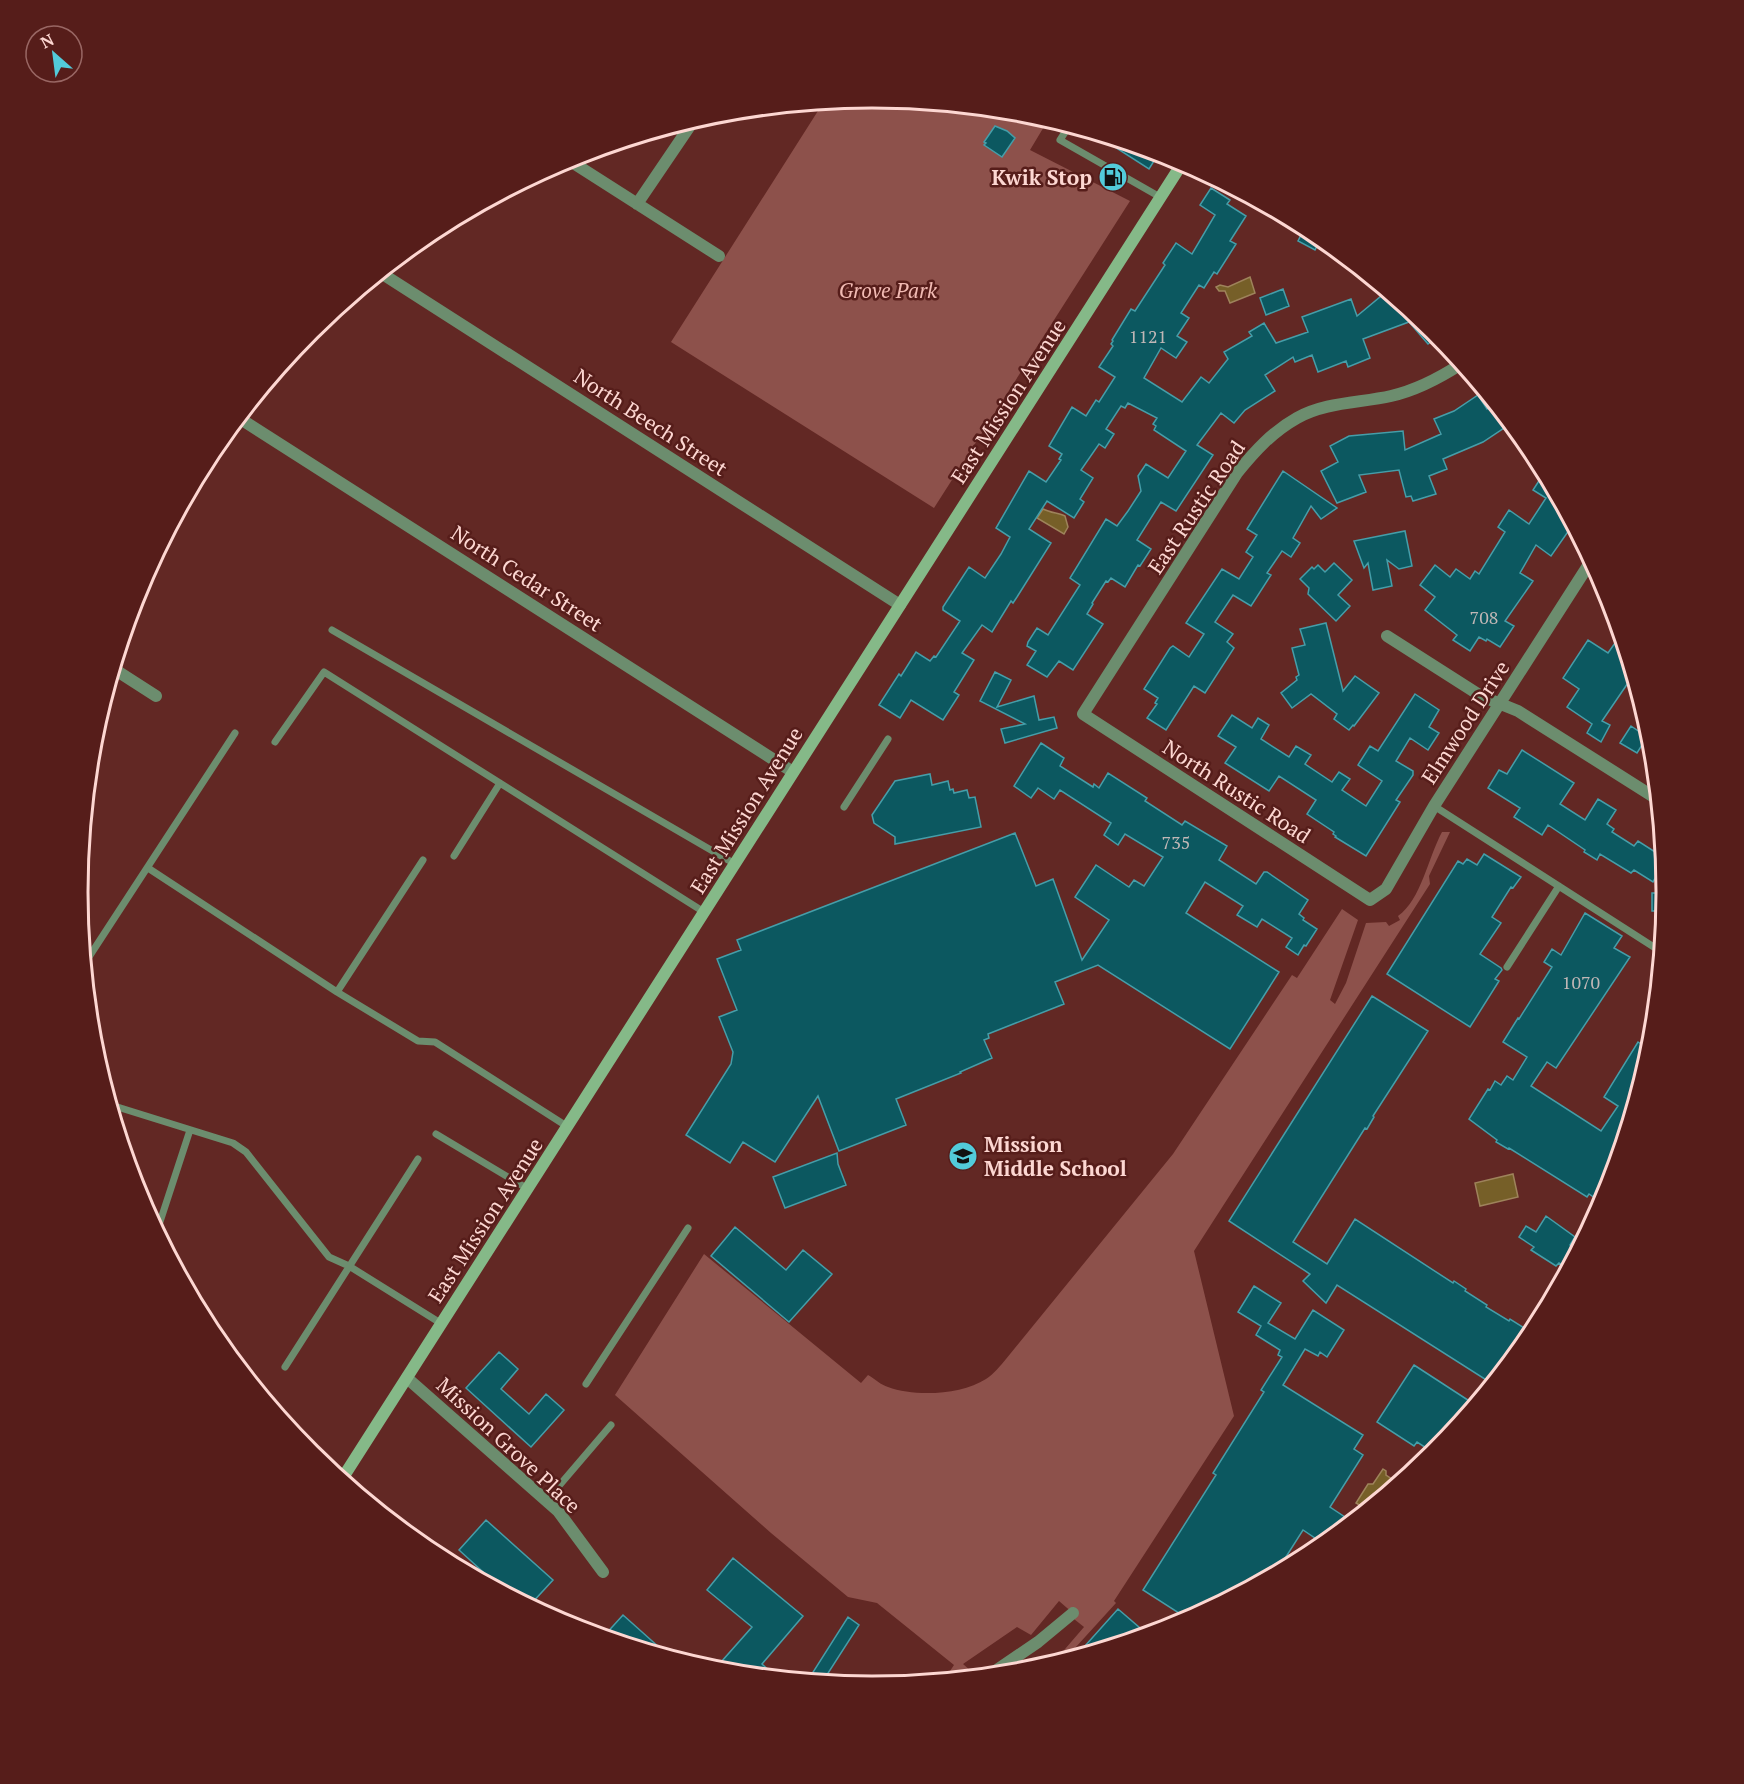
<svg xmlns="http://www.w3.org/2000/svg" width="1744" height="1784" font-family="'PT Serif',serif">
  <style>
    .green { fill: #8d514b }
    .water { fill: #765f28; stroke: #9e835b; stroke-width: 1.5 }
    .building { fill: #0c5860; stroke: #459ea9; stroke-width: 1.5 }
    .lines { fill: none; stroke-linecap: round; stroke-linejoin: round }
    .service { stroke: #6c8d6e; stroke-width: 7 }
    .minor { stroke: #6c8d6e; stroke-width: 12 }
    .secondary { stroke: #85b988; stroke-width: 12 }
    .labels { text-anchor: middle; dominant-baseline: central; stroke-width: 5; stroke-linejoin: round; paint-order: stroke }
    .number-label { font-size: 18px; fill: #c1b7b6 }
    .poi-label { font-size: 21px; font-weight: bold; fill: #fdd7d2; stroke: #561d1a; text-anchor: end }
    .park-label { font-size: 21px; font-style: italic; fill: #f1bab3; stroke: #561d1a }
    .street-label { font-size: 21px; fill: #fdd7d2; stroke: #561d1a }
    .rim { fill: none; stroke: #fdd7d2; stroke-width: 3 }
  </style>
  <rect width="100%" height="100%" fill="#622824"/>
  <path class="green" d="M872,98L1027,113L1048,120L1030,150L1130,201L934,508L671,342L823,103Z
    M1442,832H1450L1429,876L1430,884L1194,1251L1234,1416L1114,1601L1116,1603L1065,1659L1053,1663L1084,1627L1074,1619V1614L1059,1601L1031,1635L1017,1627L963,1664L972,1672L970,1675L964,1674L958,1677L950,1671L954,1665L877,1603L848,1597L771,1533L615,1395L704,1254L861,1383L868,1375C875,1379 881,1385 888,1387C915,1397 961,1395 986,1379C994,1374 1000,1366 1006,1359L1173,1154L1292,975L1297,978L1342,909L1358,920L1330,1000L1335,1004L1346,983L1366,923L1386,922L1389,926L1400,920L1398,916C1421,900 1428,858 1442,832Z"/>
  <path class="water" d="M1250,277L1255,293L1230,303L1225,291H1219L1216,287L1220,285L1228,287Z
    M1043,509C1051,513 1059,513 1065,516L1068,527L1064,534L1037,518Z
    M1513,1174L1518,1197L1480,1206L1475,1183Z
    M1383,1469L1386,1471V1475L1398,1483L1386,1492L1383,1490L1375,1501L1366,1509L1356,1503L1368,1484H1373Z"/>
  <path class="building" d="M995,126L1007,131L1015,138L1002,157L984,145L986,143L984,142Z
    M1109,138L1159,153L1149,169L1107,142Z
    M1211,188L1230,200L1227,204L1246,216L1230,241L1236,244L1217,274L1214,272L1204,288L1199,285L1181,313L1189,318L1177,336L1187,342L1176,358L1161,348L1144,378L1182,402L1201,377L1209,383L1228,359L1224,352L1252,336L1249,332L1264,323L1276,343L1308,332L1302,317L1351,299L1357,316L1386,292L1438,336L1428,344L1409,322L1363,339L1370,358L1348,367L1346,361L1318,372L1312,355L1295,362L1293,357L1265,375L1275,391L1245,410L1234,423L1221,413L1197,445L1213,455L1176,511L1161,502L1137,540L1151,549L1140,566L1138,565L1125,587L1111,578L1108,582L1106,581L1092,603L1093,604L1087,614L1103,624L1073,670L1059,661L1047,677L1027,665L1036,651L1027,646L1028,642L1037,628L1048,635L1080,585L1070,578L1106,519L1117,526L1128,511L1141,491L1138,476L1146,464L1168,478L1186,451L1154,430L1156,426L1153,424L1157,418L1128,403L1125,408L1121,406L1106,429L1114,434L1105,448L1099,444L1081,470L1093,478L1080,499L1084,502L1074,518L1047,501L1029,529L1051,543L1017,597L1013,603L1011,601L992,632L982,625L962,653L974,660L954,692L959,695L943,720L911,700L900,718L879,705L899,674L901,676L916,652L930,661L934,656L936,657L960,621L943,610V607L969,567L985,578L1001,554L1010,537L996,528L1029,471L1046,482L1061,460L1059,459L1062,454L1049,446L1072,407L1086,416L1096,400L1099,402L1115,377L1099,367L1113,346L1111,344L1113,341L1112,340L1131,309L1135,311L1165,265L1163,263L1176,243L1192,254L1215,215L1200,205Z
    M1305,227L1321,238L1315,250L1298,241Z
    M1283,289L1289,306L1266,315L1260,298Z
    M1478,395L1487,409L1494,404L1510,424L1483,442L1443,459L1447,469L1429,476L1436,494L1413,501L1411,496L1406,497L1399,470L1359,475L1366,492L1337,503L1321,471L1338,462L1330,446L1349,436L1403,431L1405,450L1441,434L1434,419L1454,411Z
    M1283,471L1337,508L1321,519L1311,506L1293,538L1300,543L1291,557L1282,551L1267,573L1271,575L1251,606L1233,595L1215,622L1233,634L1227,642L1234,648L1205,693L1194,686L1166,730L1147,718L1157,704L1155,703L1158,698L1144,689L1170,648L1173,646L1189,657L1204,634L1186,623L1222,569L1239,579L1253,557L1246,552L1257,535L1247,529Z
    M1544,473L1572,526L1551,556L1536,545L1520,573L1533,581L1505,621L1514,626L1500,647L1487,639L1486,641L1479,637L1470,651L1453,640L1457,635L1425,610L1435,597L1420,585L1435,565L1450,577L1456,569L1470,579L1475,571L1479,574L1505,532L1498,527L1509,510L1529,524L1546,498L1533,490Z
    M1405,531L1412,566L1399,569L1387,560L1392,586L1373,590L1368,563L1364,568L1354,541Z
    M1334,563L1352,580L1338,595L1350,606L1336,621L1308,594L1309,588L1300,579L1312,567L1314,569L1318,565L1325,572Z
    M1326,623L1343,691L1355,676L1379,693L1354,726L1353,725L1349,730L1334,719L1337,714L1311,694L1292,708L1281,693L1297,680L1296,677L1299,675L1292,648L1305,645L1300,629Z
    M1620,636L1632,677L1602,721L1610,725L1601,742L1587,733L1592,724L1567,707L1579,689L1563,678L1588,640L1608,653Z
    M995,672L1011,680L997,707L1034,696L1039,720L1054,717L1057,728L1005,743L1001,729L1025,724L980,701Z
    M1415,694L1439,710L1429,727L1439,733L1428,750L1410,738L1396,761L1413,771V775L1396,800L1400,802L1366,856L1335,837L1336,836L1333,834L1334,832L1307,814L1316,800L1279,776L1269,791L1225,763L1236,747L1218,736L1232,715L1252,728L1258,718L1269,725L1261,739L1289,757L1296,746L1311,755L1305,764L1332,782L1339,772L1350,779L1342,790L1366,806L1382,781L1358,765L1370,746L1378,751Z
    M1631,726L1647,737L1637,753L1620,743Z
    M1041,743L1064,758L1060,766L1093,787L1094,784L1099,788L1108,773L1147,798L1145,801L1182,825L1185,821L1227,846L1219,860L1256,884L1264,872H1267L1308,900L1299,914L1304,918L1303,920L1317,929L1306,946L1304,945L1298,955L1286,947L1292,938L1262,919L1257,927L1237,915L1243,906L1205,882L1186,913L1279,972L1230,1049L1098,965L1055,982L1064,1004L988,1034L989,1038L984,1040L992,1058L960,1072L961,1073L896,1099L906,1125L839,1151L818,1096L775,1162L743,1142L730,1163L686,1135L731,1064L733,1052L719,1017L737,1010L717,959L741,950L737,940L1015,833L1036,886L1053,879L1082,960L1109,920L1075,897L1096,865L1129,887L1134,880L1144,886L1163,857L1125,834L1118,845L1104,835L1111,823L1060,790L1054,799L1038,788L1031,798L1014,786Z
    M1522,750L1574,783L1560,804L1585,820L1598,799L1616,810L1607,824L1614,829L1612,832L1634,846L1638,841L1663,857V865L1653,882L1634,870L1631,873L1600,854L1597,860L1584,852L1585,850L1548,825L1542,835L1514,817L1520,808L1488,788L1499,770L1507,774Z
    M930,774L932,785L948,781L950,790L953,789L954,793L967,790L969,798L975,797L981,827L895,844V837L874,823L872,815L895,781Z
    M1484,854L1521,877L1513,888L1511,887L1492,917L1501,923L1480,954L1501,968L1502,970L1495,979L1499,981L1470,1027L1387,974L1458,861L1463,864L1467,859L1477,865Z
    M1652,893H1666L1664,911H1652Z
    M1585,913L1622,936L1614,948L1630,957L1556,1068L1547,1062L1531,1086L1601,1131L1618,1106L1604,1097L1638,1042L1650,1050L1629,1119L1614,1145L1620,1148L1608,1188L1603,1185L1595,1198L1589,1194L1587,1197L1509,1148L1508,1149L1496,1142L1497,1140L1469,1119L1488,1089L1490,1090L1495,1081L1501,1085L1507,1076L1513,1080L1527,1057L1503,1042L1518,1018L1519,1019L1552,967L1544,962L1552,949L1561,955Z
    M1372,996L1428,1031L1373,1116L1374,1117L1367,1129L1365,1128L1293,1242L1327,1264L1355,1219L1453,1283L1454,1281L1466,1289L1465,1291L1487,1305L1486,1307L1509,1321L1510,1319L1532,1333L1491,1383L1337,1285L1326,1303L1303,1281L1310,1274L1229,1221Z
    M837,1153L838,1164L846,1185L785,1208L773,1177Z
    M1546,1216L1575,1237L1570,1245L1577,1249L1567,1268L1559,1263L1556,1266L1531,1250L1534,1247L1519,1237L1526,1226L1536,1232Z
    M735,1227L786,1270L803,1250L832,1274L789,1322L711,1256Z
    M1254,1286L1281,1303L1268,1323L1295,1339L1313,1310L1344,1330L1327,1357L1320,1352L1318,1356L1305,1349L1283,1385L1363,1435L1354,1449L1363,1455L1330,1507L1351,1521L1324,1544L1303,1530L1277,1571L1188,1619L1143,1590L1216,1475L1213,1473L1264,1392L1261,1390L1282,1357L1278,1355L1280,1350L1256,1335L1261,1326L1238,1312Z
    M499,1352L518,1369L501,1389L529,1414L546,1394L564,1410L531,1447L466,1388Z
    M1414,1365L1474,1404L1434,1453L1417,1442L1414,1446L1377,1422Z
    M486,1520L553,1580L530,1605L505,1592L459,1550Z
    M733,1558L803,1616L762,1664L776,1677L714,1670L752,1627L707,1590Z
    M1118,1609L1147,1634L1076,1656Z
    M623,1615L670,1657L604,1636Z
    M848,1617L859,1625L823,1681L808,1680Z"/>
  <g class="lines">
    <path class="service" d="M1069,126L1060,140L1160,197
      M332,630L735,864
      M275,742L324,672L704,912
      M1434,806L1660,951
      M844,807L888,739
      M454,856L500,783
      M148,868L337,992L418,1041L435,1042L568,1127
      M85,963L235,733
      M1507,967L1559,886
      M337,992L423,860
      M111,1105L233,1143L246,1152L329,1257L349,1266L442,1324
      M436,1134L528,1189
      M157,1231L190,1130
      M285,1367L418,1159
      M586,1384L688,1228
      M546,1501L611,1425"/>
    <path class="minor" d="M567,159L719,256
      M637,204L694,120
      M381,273L900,605
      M1461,364C1438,379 1417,390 1391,396C1360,403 1325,402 1297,418C1272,432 1255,451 1237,473L1083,714L1370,900L1386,889L1434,806L1591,561
      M239,418L793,772
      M1387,636L1481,696L1518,711L1657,799
      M114,669L156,696
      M407,1378L558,1511L603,1572
      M991,1674L1038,1642L1073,1613"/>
    <path class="secondary" d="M342,1479L1183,162"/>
  </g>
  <defs>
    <g id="fuel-disc" transform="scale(1.5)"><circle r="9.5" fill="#52cbda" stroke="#561d1a"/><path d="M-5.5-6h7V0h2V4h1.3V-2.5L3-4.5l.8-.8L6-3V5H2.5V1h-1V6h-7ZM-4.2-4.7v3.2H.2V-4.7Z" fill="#111"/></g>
    <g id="school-disc" transform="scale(1.5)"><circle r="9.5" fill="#52cbda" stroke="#561d1a"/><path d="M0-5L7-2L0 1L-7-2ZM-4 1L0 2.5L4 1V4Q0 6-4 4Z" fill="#111"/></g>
  </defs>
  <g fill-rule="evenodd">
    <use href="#fuel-disc" x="1113" y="177"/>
    <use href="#school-disc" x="963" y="1156"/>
  </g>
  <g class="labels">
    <g class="number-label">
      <text x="1148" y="336">1121</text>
      <text x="1484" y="617">708</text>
      <text x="1176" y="842">735</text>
      <text x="1581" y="982">1070</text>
    </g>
    <g class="poi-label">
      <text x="1092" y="177">Kwik Stop</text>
      <text x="984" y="1144" text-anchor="start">Mission<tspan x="984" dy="24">Middle School</tspan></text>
    </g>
    <g class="park-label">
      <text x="888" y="290">Grove Park</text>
    </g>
    <g class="street-label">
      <text transform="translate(1008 401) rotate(-57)">East Mission Avenue</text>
      <text transform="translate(651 422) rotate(33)">North Beech Street</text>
      <text transform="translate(1196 507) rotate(-56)">East Rustic Road</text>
      <text transform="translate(527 578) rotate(33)">North Cedar Street</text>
      <text transform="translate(1465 722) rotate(-57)">Elmwood Drive</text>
      <text transform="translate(1237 791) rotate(33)">North Rustic Road</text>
      <text transform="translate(746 810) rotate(-58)">East Mission Avenue</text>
      <text transform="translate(485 1220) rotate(-57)">East Mission Avenue</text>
      <text transform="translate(509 1445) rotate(43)">Mission Grove Place</text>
    </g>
  </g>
  <path d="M0 0H1744V1784H0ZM88 892a784 784 0 1 1 1568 0a784 784 0 1 1-1568 0Z" fill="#561d1a" fill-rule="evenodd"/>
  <path class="rim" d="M88 892a784 784 0 1 1 1568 0a784 784 0 1 1-1568 0Z"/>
  <g transform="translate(54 54) rotate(332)"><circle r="28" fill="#561d1a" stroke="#996764" stroke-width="1.5"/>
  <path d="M0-4.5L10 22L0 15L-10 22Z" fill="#52cbda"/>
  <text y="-9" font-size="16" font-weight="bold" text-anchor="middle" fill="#fdd7d2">N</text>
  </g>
</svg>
